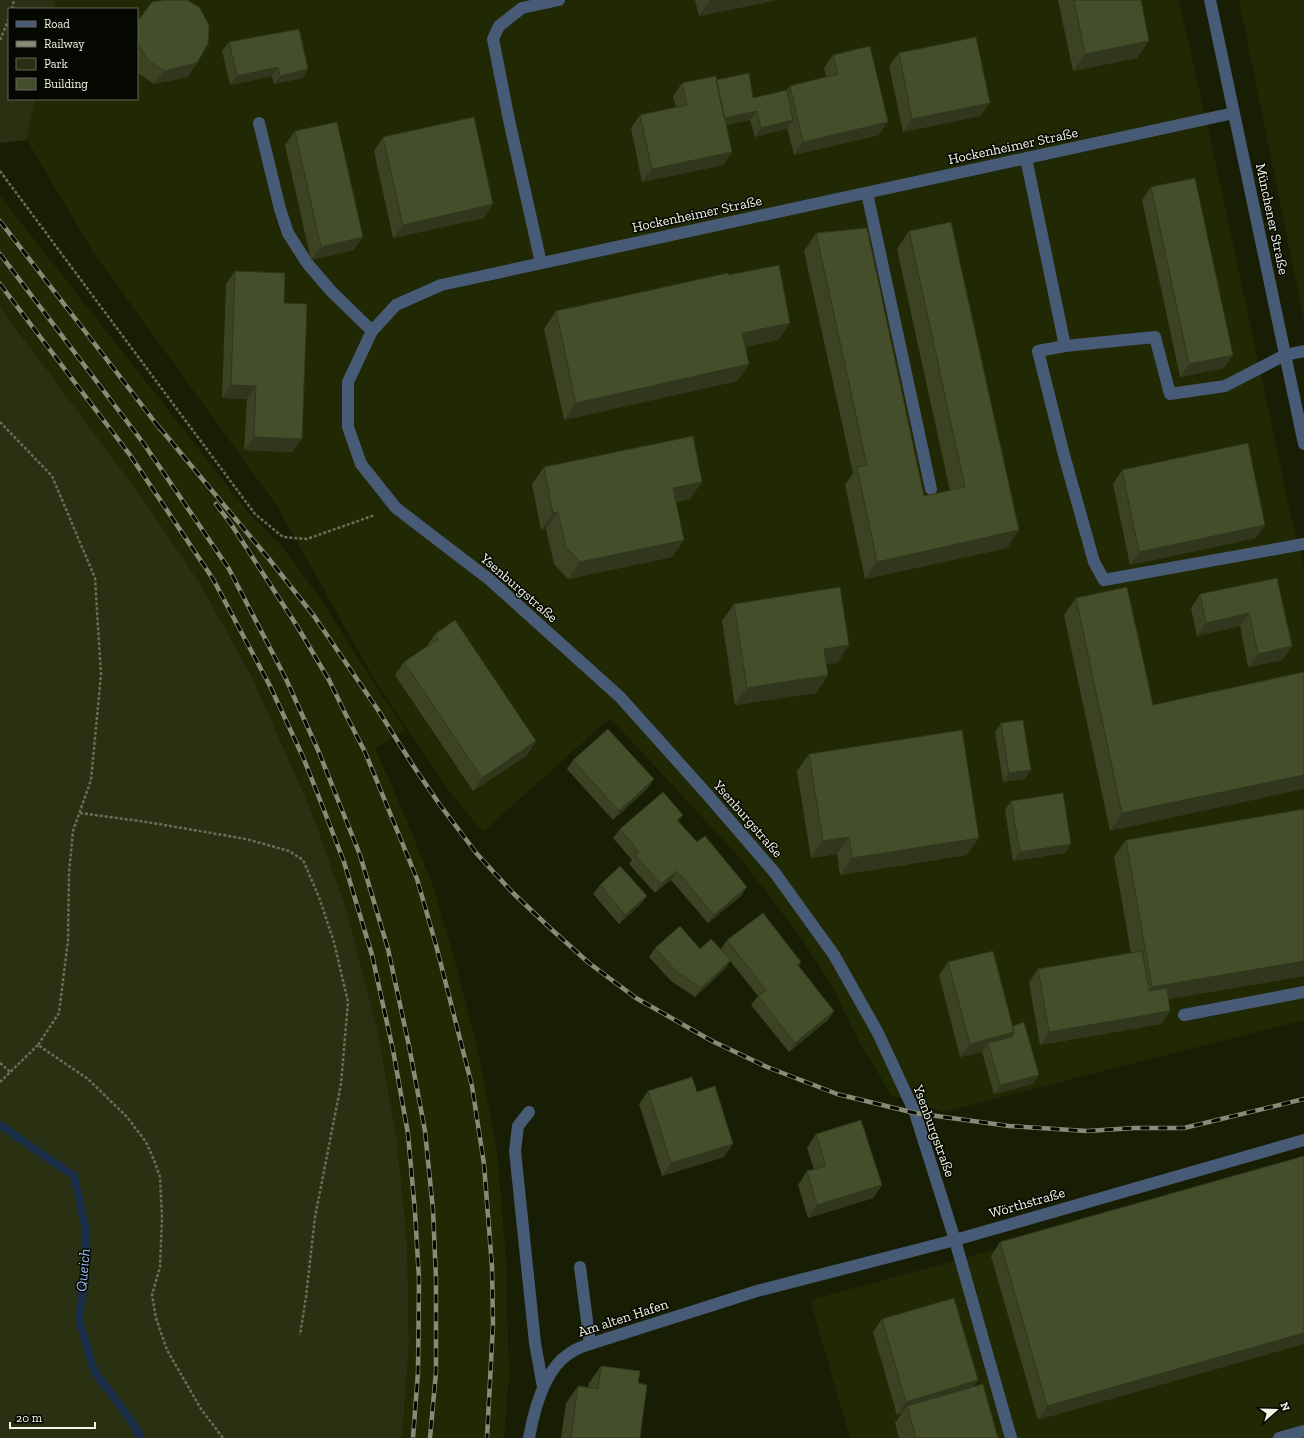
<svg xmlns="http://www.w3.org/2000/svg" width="1304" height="1438" font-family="'Zilla Slab',serif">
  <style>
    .built { fill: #212804 }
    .green { fill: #2a3112 }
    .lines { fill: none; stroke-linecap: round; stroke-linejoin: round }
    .stream { stroke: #1a2d49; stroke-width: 8 }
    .path { stroke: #696f58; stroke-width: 2.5; stroke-dasharray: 3 2; stroke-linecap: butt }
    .lane { stroke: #475b77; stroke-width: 12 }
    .street { stroke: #475b77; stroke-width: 12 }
    .rail-casing { stroke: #868c76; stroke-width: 4.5 }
    .rail { stroke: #050701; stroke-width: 3; stroke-dasharray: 9; stroke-linecap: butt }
    .wall { fill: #3b4324 }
    .shaded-wall { fill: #30371d }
    .building { fill: #454e2a; stroke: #30371d }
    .labels { text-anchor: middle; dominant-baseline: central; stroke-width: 3; stroke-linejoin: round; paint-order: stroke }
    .street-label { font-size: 14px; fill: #f1f6e5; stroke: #050701 }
    .water-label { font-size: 15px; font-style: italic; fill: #9cc1f7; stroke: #050701 }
  </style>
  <rect width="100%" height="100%" fill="#181e03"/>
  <path class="built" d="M56,0H1179L1219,178L1292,521L1304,569V1020L944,1112L892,1096L859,1042L832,986L802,939L741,859L610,718L483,832L447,788L374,679L277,506L93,252L27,140L35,99H137V9H54Z
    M1239,0H1304V321Z
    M0,196L177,421L249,514L281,545L324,604L375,685L406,730L375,749L403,811L434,889L458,972L480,1059L497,1152L506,1260L509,1377L504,1438H402L409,1344L407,1242L397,1140L377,1028L346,908L310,808L253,679L16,327L0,307Z
    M1304,1166V1438H850L810,1300Z"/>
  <path class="green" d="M0,0H56L54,9H9V99H35L27,140L0,143Z
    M0,307L145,502L200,584L253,679L310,808L346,908L377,1028L397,1140L407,1242L409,1344L402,1438H0Z"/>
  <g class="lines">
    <path class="stream" d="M0,1125L74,1176L86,1230L84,1282L79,1320L94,1371L130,1419L141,1438"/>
    <path class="path" d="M12,9L14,0
      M0,40L9,19
      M0,171L255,514L283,537L307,539L375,515
      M0,422L52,476L95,578L101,675L91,780L73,831L69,873L68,940L59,1013L38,1045L88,1079L127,1117L146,1142L154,1160L160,1177L162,1218L160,1267L152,1295L156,1318L167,1350L201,1409L223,1438
      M80,813L147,822L246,839L289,851L303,860L319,897L334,942L348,1002L341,1084L315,1217L306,1297L300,1335
      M0,1063L10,1072
      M0,1082L38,1045"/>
    <path class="lane" d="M259,123L280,209L288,233L307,263L331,291L372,331
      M1026,158L1065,346L1155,337L1170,394L1225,386L1285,355
      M867,193L931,489
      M541,263L509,120L493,39L499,26L522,8L559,0
      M1065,346L1038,351L1064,455L1094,562L1104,580L1304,544
      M1184,1015L1304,992
      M529,1112L518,1126L515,1151L535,1343L543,1387
      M955,1240L1011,1438
      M580,1267L590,1344
      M1279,1438L1304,1431"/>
    <path class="street" d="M1210,0L1304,444
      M1285,355L1304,351
      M955,1240L915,1113L878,1033L834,955L775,873L706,793L620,697L490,580L396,508L361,464L348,427V382L372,331L396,305L441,285L1234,113
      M529,1438C534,1410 544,1369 570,1353C576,1349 583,1346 590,1344L757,1291L955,1240L1304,1140"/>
    <g class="rail-casing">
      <path id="rail" d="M0,221L161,430
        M0,254L144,444L229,569L286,679L318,750L360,855L388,949L409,1046L425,1131L433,1210L436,1278V1372L430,1438
        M0,284L130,455L213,579L270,686L303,757L322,805L344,862L372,955L393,1050L408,1134L415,1212L419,1279L418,1372L413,1438
        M159,427L269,559L314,616L378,710L414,767L440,805L477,854L513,893L550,928L589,963L636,998L712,1041L767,1067L837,1094L915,1113L1009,1126L1087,1131L1135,1128H1184L1304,1099
        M216,504L231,524L297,626L329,680L345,713L365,752L417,879L436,945L472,1086L484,1164L492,1267L493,1324L487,1438"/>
    </g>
    <use href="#rail" class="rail"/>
  </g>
  <path class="wall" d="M695,0H777L699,16Z
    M1058,0H1141L1137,58L1073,71Z
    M137,22L188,77L154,84L138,73L137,71Z
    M229,42L308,69L302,78L274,84L272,76L230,85L222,51Z
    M899,53L990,103L980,116L903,132L889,66Z
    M833,55L879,135L794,155L787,128L755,137L750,120L726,125L732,152L723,165L642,182L631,128L640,115L676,107L673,96L682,83L716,80L753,98L787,90L790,86L826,77L824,68Z
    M295,131L354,250L311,260L285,145Z
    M383,137L484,218L393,238L374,151Z
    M1151,187L1233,355L1224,368L1180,377L1142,200Z
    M909,231L1019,530L1007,548L865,579L845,485L853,473L804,251L816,233L924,496L950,491L897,249Z
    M235,271L284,303L302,439L292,452L244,450L247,399L222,398L226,284Z
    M556,311L790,323L778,340L745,347L749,364L737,381L564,420L544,329Z
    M544,467L690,499L676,502L684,540L672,557L568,579L554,564L546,529L541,530L532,484Z
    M1122,470L1256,538L1130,565L1113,484Z
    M1277,578L1283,660L1248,667L1240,626L1197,636L1191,608L1200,594Z
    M1076,598L1153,705L1304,672L1110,831L1064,615Z
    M734,604L849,645L837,663L826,664L828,675L816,693L735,705L722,621Z
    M435,634L536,741L527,755L473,791L395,675L404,662L426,647Z
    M1001,723L1031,770L1024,779L1003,782L995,732Z
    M809,754L967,855L840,875L837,854L811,858L797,771Z
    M573,760L648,788L613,820L567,769Z
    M1011,801L1071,844L1065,853L1013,861L1005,810Z
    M1304,809V976L1168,999L1170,1011L1161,1024L1040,1045L1029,982L1038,969L1131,953L1114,857L1126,840Z
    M683,815L678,822L741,896L708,923L671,880L655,893L629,864L632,860L613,838L620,829Z
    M600,885L647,896L640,905L619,924L593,894Z
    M727,940L801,962L799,966L834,1011L828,1020L789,1052L751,1005L758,996L730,961L725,969L695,997L671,981L649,957L655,948L721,949Z
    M948,962L1013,1026L1039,1075L1033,1084L994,1094L982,1052L960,1057L939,975Z
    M648,1091L697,1092L724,1157L662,1176L639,1104Z
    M816,1134L882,1185L873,1198L808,1218L798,1185L807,1171L814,1169L807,1148Z
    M1304,1156L1038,1420L991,1256L1000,1242Z
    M882,1319L978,1380L973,1387L998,1438H899L895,1423L902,1413L897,1415L873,1332Z
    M601,1366L638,1383L640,1438H561L566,1403L578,1386L588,1387L589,1383Z"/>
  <path class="shaded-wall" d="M710,0H777L699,16Z
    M1149,41L1137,58L1073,71L1085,54Z
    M197,63L188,77L154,84L164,71Z
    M278,67L272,76L230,85L237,76Z
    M308,69L302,78L274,84L280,76Z
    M990,103L980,116L903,132L912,119Z
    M757,111L750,120L715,127L721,118Z
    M793,120L787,129L755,137L761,128Z
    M888,122L879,135L794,155L803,142Z
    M732,152L723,165L642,182L652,169Z
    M493,204L484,218L393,238L403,225Z
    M363,237L354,250L311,260L321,247Z
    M790,323L778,340L730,350L742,333Z
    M1233,355L1224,368L1180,377L1189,364Z
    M749,364L737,381L564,420L576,403Z
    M231,385L256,386L247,399L222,398Z
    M254,437L302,439L292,452L244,450Z
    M702,482L690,499L661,505L673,488Z
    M558,512L546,529L541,530L553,513Z
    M1265,525L1256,538L1130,565L1139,552Z
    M1019,530L1007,548L865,579L877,562Z
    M684,540L672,557L568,579L580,562Z
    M1249,613L1240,626L1197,636L1206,623Z
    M849,645L837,663L812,666L824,649Z
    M1292,646L1283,660L1248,667L1258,654Z
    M828,675L816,693L735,705L747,688Z
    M536,741L527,755L473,791L482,778Z
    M1031,770L1024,779L1003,782L1009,773Z
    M1304,775V789L1110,831L1122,813Z
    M654,779L648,788L613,820L619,811Z
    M683,815L677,824V820Z
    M849,837L837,854L811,858L823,841Z
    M979,838L967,855L840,875L852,858Z
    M1071,844L1065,853L1013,861L1020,852Z
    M677,871L671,880L655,893L661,884Z
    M747,887L741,896L708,923L714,915Z
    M647,896L640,905L619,924L625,915Z
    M731,960L725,969L695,997L701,988Z
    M1304,961V976L1140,1004L1152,987Z
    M834,1011L828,1020L789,1052L795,1043Z
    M1170,1011L1161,1024L1040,1045L1049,1032Z
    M1014,1032L1005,1045L988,1043L982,1052L960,1057L970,1044Z
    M1039,1075L1033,1084L994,1094L1000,1085Z
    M733,1144L724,1157L662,1176L671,1163Z
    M882,1185L873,1198L808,1218L817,1205Z
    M1304,1333V1344L1038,1420L1047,1406Z
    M978,1380L968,1394L907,1406L902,1413L897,1415L906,1402Z"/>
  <path class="building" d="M165,0H187L199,7L209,25L208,44L197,63L164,71L148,60L137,42V22L152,2Z
    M1074,0H1141L1149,41L1085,54Z
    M299,29L308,69L280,76L278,67L237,76L229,42Z
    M976,37L990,103L912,119L899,53Z
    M870,46L888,122L803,142L790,86L838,74L833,55Z
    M749,73L753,98L787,90L793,120L761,128L757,111L724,118L716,80Z
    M716,76L732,152L652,169L640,115L687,105L682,83Z
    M474,117L493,204L403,225L383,137Z
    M337,122L363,237L321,247L295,131Z
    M1195,178L1233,355L1189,364L1151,187Z
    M951,222L1019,530L877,562L857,467L867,465L816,233L867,228L924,496L965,487L909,231Z
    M779,265L790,323L742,333L749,364L576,403L556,311L728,273L729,275Z
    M235,271L285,273L284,303L307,304L302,439L254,437L256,386L231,385Z
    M693,436L702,482L673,488L684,540L580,562L566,547L558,512L553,513L544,467Z
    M1248,443L1265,525L1139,552L1122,470Z
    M1277,578L1292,646L1258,654L1249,613L1206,623L1200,594Z
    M840,587L849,645L824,649L828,675L747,688L734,604Z
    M1127,587L1153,705L1304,672V775L1122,813L1076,598Z
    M455,620L536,741L482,778L404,662L438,639L435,634Z
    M1023,720L1031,770L1009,773L1001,723Z
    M608,729L654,779L619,811L573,760Z
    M962,730L979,838L852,858L849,837L823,841L809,754Z
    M663,792L683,815L677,820L697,842L705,836L747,887L714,915L677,871L661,884L635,855L639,852L620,829Z
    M1063,793L1071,844L1020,852L1011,801Z
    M1304,809V961L1152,987L1126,840Z
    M620,866L647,896L625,915L600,885Z
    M763,913L801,962L797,964L834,1011L795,1043L758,996L766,990L727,940Z
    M680,926L700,949L711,939L731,960L701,988L677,972L655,948Z
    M993,951L1014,1032L970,1044L948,962Z
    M1142,951L1149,991L1167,988L1170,1011L1049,1032L1038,969Z
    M1024,1022L1039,1075L1000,1085L988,1043L1012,1037L1014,1032L1013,1026Z
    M692,1077L697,1092L715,1086L733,1144L671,1163L648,1091Z
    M861,1120L882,1185L817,1205L807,1171L826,1166L816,1134Z
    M1304,1156V1333L1047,1406L1000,1242Z
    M954,1298L978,1380L906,1402L882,1319Z
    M601,1366L640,1371L638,1383L647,1385L640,1438H571L578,1386L598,1389Z
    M983,1384L998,1438H916L907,1406Z"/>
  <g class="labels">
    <g class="street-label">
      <text transform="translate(1013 146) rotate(-12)">Hockenheimer Straße</text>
      <text transform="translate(697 214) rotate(-12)">Hockenheimer Straße</text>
      <text transform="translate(1272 219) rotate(78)">Münchener Straße</text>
      <text transform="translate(519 588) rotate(41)">Ysenburgstraße</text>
      <text transform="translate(748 819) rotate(49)">Ysenburgstraße</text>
      <text transform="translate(934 1131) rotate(70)">Ysenburgstraße</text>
      <text transform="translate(1027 1203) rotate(-16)">Wörthstraße</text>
      <text transform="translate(623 1318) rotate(-18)">Am alten Hafen</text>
    </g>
    <g class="water-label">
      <text transform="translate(83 1270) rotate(-85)">Queich</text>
    </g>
  </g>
  <rect x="8" y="8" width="130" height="92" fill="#050701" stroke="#63675c"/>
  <rect x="16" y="21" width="20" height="6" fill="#475b77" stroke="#63675c"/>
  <text x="44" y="28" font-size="12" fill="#f1f6e5">Road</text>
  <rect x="16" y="41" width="20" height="6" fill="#868c76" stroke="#63675c"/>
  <text x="44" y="48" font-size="12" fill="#f1f6e5">Railway</text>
  <rect x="16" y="58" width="20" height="12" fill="#2a3112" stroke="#63675c"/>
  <text x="44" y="68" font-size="12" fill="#f1f6e5">Park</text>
  <rect x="16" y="78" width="20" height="12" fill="#454e2a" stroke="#63675c"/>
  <text x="44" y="88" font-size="12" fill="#f1f6e5">Building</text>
  <g transform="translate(1276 1410) rotate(70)" stroke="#050701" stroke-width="3" paint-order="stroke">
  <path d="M0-3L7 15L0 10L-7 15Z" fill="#f1f6e5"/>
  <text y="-6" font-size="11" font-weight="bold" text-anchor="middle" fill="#f1f6e5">N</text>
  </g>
  <path d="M10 1422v6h85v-6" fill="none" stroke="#f1f6e5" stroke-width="2"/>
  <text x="16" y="1422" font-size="12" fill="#f1f6e5" stroke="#050701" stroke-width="3" paint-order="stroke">20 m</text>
</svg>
